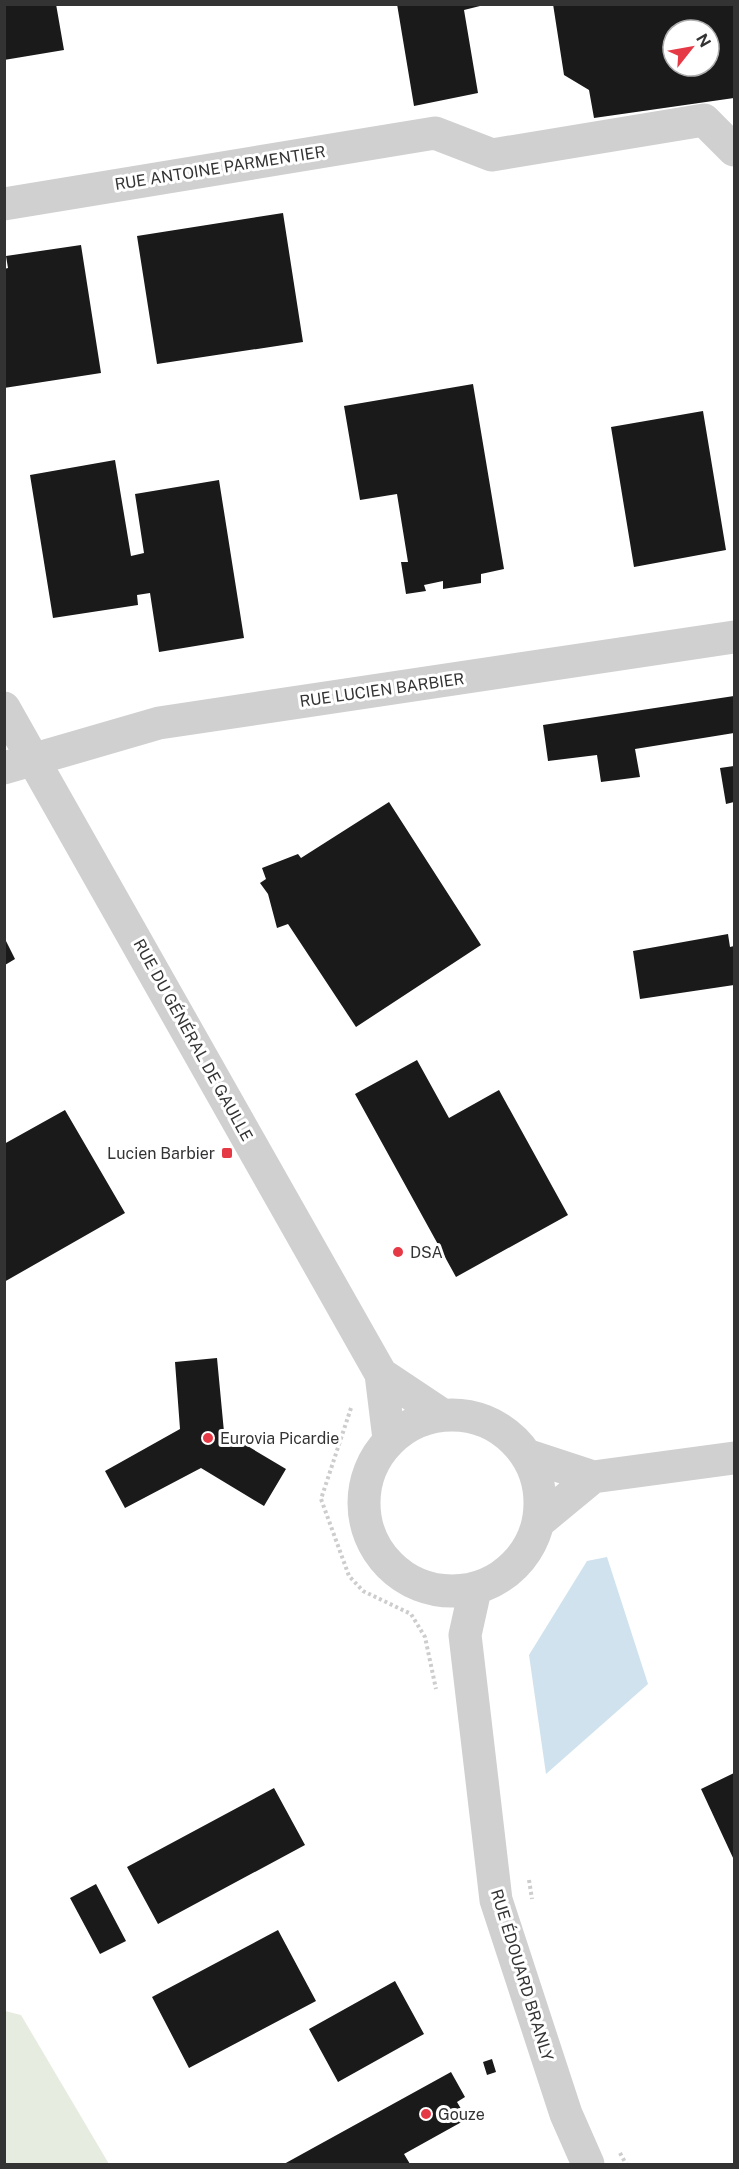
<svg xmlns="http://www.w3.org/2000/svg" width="739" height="2169" font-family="'Public Sans',sans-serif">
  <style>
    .green { fill: #e6ecdf }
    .water { fill: #cfe2ee }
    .building { fill: #1a1a1a; fill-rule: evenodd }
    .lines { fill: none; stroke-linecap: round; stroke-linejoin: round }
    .path { stroke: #cdcdcd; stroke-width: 4; stroke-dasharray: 3 3; stroke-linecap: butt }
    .minor { stroke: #d0d0d0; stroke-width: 33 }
    .poi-dot { fill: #e63946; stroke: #fff; stroke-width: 2 }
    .labels { text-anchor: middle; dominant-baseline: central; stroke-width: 6; stroke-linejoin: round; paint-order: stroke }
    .street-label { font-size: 16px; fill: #333; stroke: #fff }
    .poi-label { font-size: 16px; fill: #333; stroke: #fff; text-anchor: start }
  </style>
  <rect width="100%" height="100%" fill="#fff"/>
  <path class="green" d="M5,2011L21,2015L109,2164H5Z"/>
  <path class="water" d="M607,1557L648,1684L546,1774L529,1655L587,1561Z"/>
  <path class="building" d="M4,4H56L64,50L4,60Z
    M397,4H488L464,10L478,93L414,106Z
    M553,4H734V98L594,118L589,90L564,75ZM673,30H709V66H673Z
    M283,213L303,342L157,364L137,236Z
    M81,245L101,373L4,388V269L8,268L6,256Z
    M473,384L504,569L481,574V583L443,589V581L424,585L426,591L406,594L401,562H408L397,494L360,500L344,406Z
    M703,411L726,550L634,567L611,427Z
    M115,460L131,556L144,553L135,494L219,480L244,638L159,652L150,593L137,595L138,605L53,618L30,475Z
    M734,696V733L635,749L640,777L601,782L597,755L548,761L543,725Z
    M734,766V802L726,804L720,768Z
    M389,802L481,945L356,1027L288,924L277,928L268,894L260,883L266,879L262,868L298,854L301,858Z
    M728,934L730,947L734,946V985L640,999L633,951Z
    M5,939L15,959L5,965Z
    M417,1060L449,1118L499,1090L568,1215L456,1277L355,1094Z
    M65,1110L125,1213L4,1282V1144Z
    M217,1358L224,1432L286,1469L264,1506L201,1468L125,1508L105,1471L180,1429L175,1362Z
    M734,1773V1860L701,1789Z
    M274,1788L305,1845L158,1924L127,1867Z
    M96,1884L126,1941L100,1954L70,1898Z
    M278,1930L316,2001L189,2068L152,1997Z
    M395,1981L424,2034L338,2082L309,2029Z
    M492,2059L496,2072L487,2075L483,2062Z
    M451,2072L465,2097L457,2102L467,2119L404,2154L410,2164H284Z"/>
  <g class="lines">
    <path class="path" d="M351,1408L321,1499L349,1576L363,1591L411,1614L425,1637L436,1689
      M529,1880L532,1899
      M620,2153L626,2164"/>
    <path class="minor" d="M4,204L435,133L492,155L704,120L734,150
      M4,708L381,1374L389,1439
      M4,768L159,723L734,637
      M381,1374L441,1414
      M364 1503a88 88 0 1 1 176 0a88 88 0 1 1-176 0Z
      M529,1456L593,1477L734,1458
      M541,1520L593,1477
      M475,1590L465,1635L496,1900L566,2114L588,2164"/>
  </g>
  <g class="poi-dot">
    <rect x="221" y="1147" width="12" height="12" rx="3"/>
    <circle cx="398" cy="1252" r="6"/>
    <circle cx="208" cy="1438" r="6"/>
    <circle cx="426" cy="2114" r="6"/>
  </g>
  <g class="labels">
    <g class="street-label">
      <text transform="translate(220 168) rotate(-9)">RUE ANTOINE PARMENTIER</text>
      <text transform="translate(382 690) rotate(-8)">RUE LUCIEN BARBIER</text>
      <text transform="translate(193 1040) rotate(61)">RUE DU GÉNÉRAL DE GAULLE</text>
      <text transform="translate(522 1975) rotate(73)">RUE ÉDOUARD BRANLY</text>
    </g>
    <g class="poi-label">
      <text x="215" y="1153" text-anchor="end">Lucien Barbier</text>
      <text x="410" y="1252">DSA</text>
      <text x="220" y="1438">Eurovia Picardie</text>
      <text x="438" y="2114">Gouze</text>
    </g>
  </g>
  <rect width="739" height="2169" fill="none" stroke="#333333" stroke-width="12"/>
  <g transform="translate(691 48) rotate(59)"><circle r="28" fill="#ffffff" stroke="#adadad" stroke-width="1.5"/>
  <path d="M0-4.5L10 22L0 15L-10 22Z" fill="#e63946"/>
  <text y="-9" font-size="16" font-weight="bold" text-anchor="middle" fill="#333333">N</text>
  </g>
</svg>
